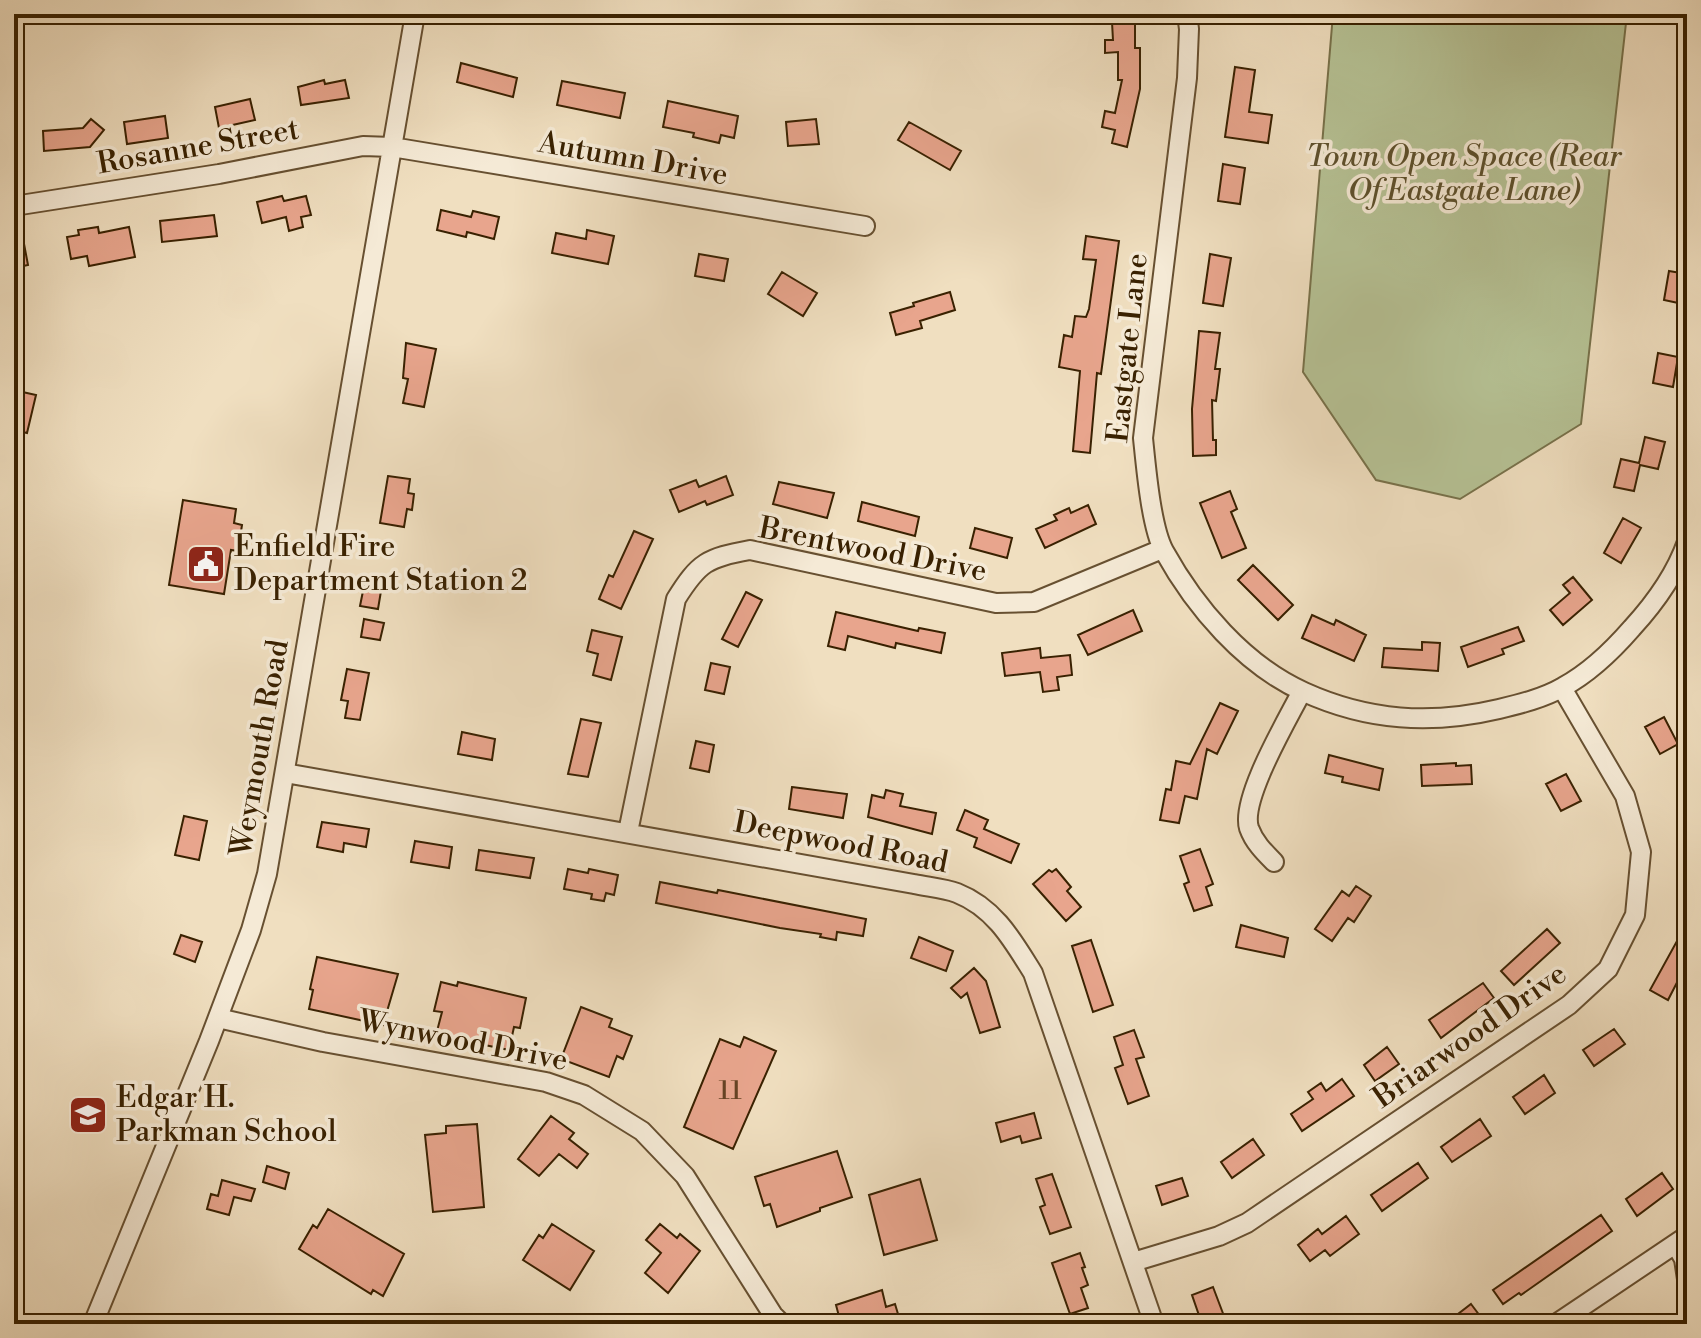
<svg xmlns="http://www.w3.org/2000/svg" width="1701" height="1338" font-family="'Libre Bodoni',serif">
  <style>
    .green { fill: #b6c295; stroke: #78724b; stroke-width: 2 }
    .building { fill: #e8a58d; stroke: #392101; stroke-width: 2 }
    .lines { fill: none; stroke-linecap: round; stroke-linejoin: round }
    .minor-casing { stroke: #675031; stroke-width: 22 }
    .minor { stroke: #f5ead6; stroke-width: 18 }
    .labels { text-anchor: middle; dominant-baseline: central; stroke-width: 7; stroke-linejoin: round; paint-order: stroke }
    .number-label { font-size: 26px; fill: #654224 }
    .street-label { font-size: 30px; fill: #392101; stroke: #f5ead6 }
    .park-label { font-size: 30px; font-style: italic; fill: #5e512d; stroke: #f5ead6 }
    .poi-label { font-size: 30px; fill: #392101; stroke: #f5ead6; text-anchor: start }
  </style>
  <rect width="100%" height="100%" fill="#f0dfc0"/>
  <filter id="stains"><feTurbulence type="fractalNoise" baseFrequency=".0025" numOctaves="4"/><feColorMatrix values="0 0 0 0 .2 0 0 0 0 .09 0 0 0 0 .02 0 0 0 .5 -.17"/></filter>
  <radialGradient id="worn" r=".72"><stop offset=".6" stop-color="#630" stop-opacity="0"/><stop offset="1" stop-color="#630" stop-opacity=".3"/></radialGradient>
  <path class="green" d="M1333,14H1627L1581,424L1460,499L1376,480L1303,372Z"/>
  <path class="building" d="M1112,22H1135V48H1140V89L1127,147L1112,143L1115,130L1102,127L1105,111L1115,113L1122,80H1118V52L1105,53V40H1113Z
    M461,63L517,78L513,97L457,82Z
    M1235,67L1255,70L1249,112L1272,115L1268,143L1225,137Z
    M324,80L325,84L345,80L349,98L301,105L298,87Z
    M562,81L625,93L620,118L557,105Z
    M250,99L255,120L219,128L215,107Z
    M668,101L738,116L734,138L721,135L719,143L693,137L694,133L663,127Z
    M165,116L168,138L127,144L124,122Z
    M91,119L104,130L90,147L44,151L43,131L83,128Z
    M816,119L819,144L788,146L786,122Z
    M909,122L961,151L950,170L898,140Z
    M1223,164L1245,168L1240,204L1218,201Z
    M282,196L284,201L306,196L311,215L301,217L303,227L289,231L286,217L262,223L257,202Z
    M441,210L471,217L473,211L499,217L494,239L467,232L466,237L437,230Z
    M214,215L217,236L162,242L160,221Z
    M98,227L99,233L129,227L135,257L89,266L87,256L71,259L67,237L79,235L78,230Z
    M21,228L28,265L14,268V229Z
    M587,230L614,236L608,264L552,253L556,233L586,239Z
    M1086,236L1119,241L1101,374L1097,373L1090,453L1073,451L1080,371L1059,367L1064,335L1072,337L1075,316L1086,317L1089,309L1096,260L1083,259Z
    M699,254L728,259L724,281L695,276Z
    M1210,254L1231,258L1223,306L1203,303Z
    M1669,271L1687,274L1683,304L1664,300Z
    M782,272L817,293L803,316L768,294Z
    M950,292L955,310L920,321L922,328L896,335L890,313L914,306L913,303Z
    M1199,331L1220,333L1215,369H1220L1216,401L1212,400L1213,440H1216V455L1193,456L1192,409Z
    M406,343L436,349L424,407L403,403L408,379L403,378Z
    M1658,353L1678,357L1673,387L1653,383Z
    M18,391L36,395L27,433L14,430V406Z
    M1645,437L1665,442L1658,469L1640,465L1634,491L1614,487L1621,459L1639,463Z
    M388,476L410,479L408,493L414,494L412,510L407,509L404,527L380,523Z
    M726,476L733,495L707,505L705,501L679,512L670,490L696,480L699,487Z
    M779,482L834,493L827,518L773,504Z
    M1230,491L1237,509L1231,512L1246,548L1222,558L1200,503Z
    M183,500L236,509L234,523L242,525L238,551L231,550L224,594L169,585Z
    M862,502L919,517L915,536L858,521Z
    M1088,505L1096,524L1045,548L1036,529L1057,520L1054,515L1069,508L1071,513Z
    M1623,518L1641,528L1621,563L1604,553Z
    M975,528L1012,538L1007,558L970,548Z
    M634,531L653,539L621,609L599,599L609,575L613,577Z
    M1253,565L1293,605L1278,620L1238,580Z
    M366,576L383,579L378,609L360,606Z
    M1573,577L1592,600L1563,625L1550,610L1570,593L1563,585Z
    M746,592L762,600L738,647L722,639Z
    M1133,610L1142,631L1088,655L1078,635Z
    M836,612L918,631L919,628L945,633L941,653L896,643L895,648L848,636L845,650L828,646Z
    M1312,615L1334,625L1336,620L1366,635L1354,661L1302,638Z
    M364,619L384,623L380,640L361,637Z
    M1518,627L1524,641L1502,649L1504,654L1468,667L1461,647Z
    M592,630L622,637L611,680L593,675L598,654L587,651Z
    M1422,642L1440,643L1438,671L1382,667L1384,648L1422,650Z
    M1040,648L1041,658L1070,655L1072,675L1057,677L1059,690L1043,692L1040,672L1005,676L1002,653Z
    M711,663L730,667L724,694L705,690Z
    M347,669L369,673L360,720L345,718L348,701L341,700Z
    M1220,703L1238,711L1217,754L1207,749L1197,799L1185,796L1179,823L1160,820L1166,789L1171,790L1176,761L1190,764Z
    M1664,717L1678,744L1660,754L1645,727Z
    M581,719L601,723L588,777L568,774Z
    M462,732L495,739L492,760L458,754Z
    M696,741L714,745L709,772L690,768Z
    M1329,755L1383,769L1379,790L1342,782L1343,777L1325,773Z
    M1456,763V766L1471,765L1472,784L1422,786L1421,765Z
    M1566,774L1581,801L1561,811L1546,784Z
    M792,787L847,794L843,818L789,809Z
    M886,790L903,794L900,806L936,813L932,834L868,817L872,795L884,798Z
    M965,810L988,820L984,829L1019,844L1011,863L974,847L977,838L957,830Z
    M184,816L207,821L199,860L175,855Z
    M322,822L369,829L366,847L344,843L343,852L317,847Z
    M415,841L452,847L449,868L411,862Z
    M1200,849L1213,884L1206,887L1212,905L1194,911L1184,884L1189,882L1180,856Z
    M479,850L534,858L530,878L476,870Z
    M568,869L588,873L589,869L618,875L614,895L606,893L604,901L591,899L592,894L564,889Z
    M1056,869L1071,887L1067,891L1081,907L1066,921L1033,884L1049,870L1052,872Z
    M660,882L717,893L718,890L866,919L863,936L837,932L836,940L820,937L821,934L780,928L656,903Z
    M1356,886L1371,896L1354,922L1348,918L1332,941L1315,929L1342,891L1349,896Z
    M1241,925L1288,938L1284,957L1236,947Z
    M1547,929L1560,943L1514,985L1501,971Z
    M181,935L202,942L195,962L174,954Z
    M919,937L953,951L946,971L911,958Z
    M1091,940L1113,1005L1093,1012L1072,946Z
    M1677,941L1687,946V963L1668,1000L1650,990Z
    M317,957L398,974L383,1025L309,1009L313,990L310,989Z
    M974,968L986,981L1000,1027L980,1033L967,993L961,998L951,988Z
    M441,982L457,986L458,982L526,998L520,1028L514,1027L509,1050L436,1035L442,1012L434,1011Z
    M1483,983L1494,998L1441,1038L1429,1020Z
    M581,1007L612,1019L609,1027L632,1036L623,1059L617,1056L609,1077L561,1059Z
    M1614,1029L1625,1044L1594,1066L1583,1050Z
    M1134,1030L1144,1057L1136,1059L1149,1096L1128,1104L1115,1068L1123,1065L1114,1037Z
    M744,1037L776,1051L733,1149L684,1127L720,1039L740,1047Z
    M1387,1047L1399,1064L1375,1081L1364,1065Z
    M1544,1075L1555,1093L1525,1114L1513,1097Z
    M1342,1079L1354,1096L1302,1131L1291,1114L1313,1099L1308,1092L1321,1083L1326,1091Z
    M1034,1113L1041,1138L1022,1143L1020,1136L1001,1142L996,1123Z
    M551,1116L574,1133L569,1139L588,1154L577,1168L559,1154L539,1176L518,1159Z
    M1480,1119L1491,1136L1452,1162L1441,1147Z
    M477,1124L484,1207L433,1212L425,1135L446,1133V1126Z
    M1253,1139L1264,1155L1232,1178L1221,1162Z
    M837,1151L852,1197L820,1208V1211L777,1227L770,1204L764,1206L755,1177Z
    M1418,1163L1428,1178L1382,1211L1371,1195Z
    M267,1166L289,1173L285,1189L263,1182Z
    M1662,1173L1673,1189L1637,1216L1626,1199Z
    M1052,1174L1071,1227L1050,1234L1040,1207L1045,1205L1036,1179Z
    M1182,1178L1188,1196L1162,1205L1156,1186Z
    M920,1179L937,1240L884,1255L869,1195Z
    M222,1180L255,1189L251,1201L234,1197L229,1215L207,1209L211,1194L218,1196Z
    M328,1209L404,1254L383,1296L373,1290L371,1294L299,1249L313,1225L317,1228Z
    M1601,1215L1612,1231L1521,1295L1519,1293L1503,1304L1493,1290Z
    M1346,1216L1359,1234L1330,1256L1325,1250L1310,1261L1298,1245L1318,1229L1322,1234Z
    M552,1224L594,1251L570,1290L523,1260L539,1235L543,1238Z
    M660,1224L677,1238L680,1234L700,1251L668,1293L645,1273L661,1253L646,1240Z
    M1080,1253L1085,1267L1082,1268L1088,1285L1081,1288L1088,1308L1070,1314L1052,1263Z
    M1213,1287L1227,1324H1207L1205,1319L1201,1321L1192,1295Z
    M882,1290L886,1307L895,1304L901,1324H841L836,1305Z
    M1471,1304L1486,1324H1445Z"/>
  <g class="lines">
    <g class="minor-casing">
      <path id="minor" d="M1187,14L1189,29L1187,78L1143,438C1146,467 1151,527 1164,551C1195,607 1244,665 1304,692C1368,721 1431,725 1499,709C1520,704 1544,698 1563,687C1589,673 1612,651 1632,628C1654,604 1676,573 1687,542
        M14,206L219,174L363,146L392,147L865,226
        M285,773L914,884C928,887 944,888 957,893C995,908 1013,941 1033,973L1154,1324
        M628,832L676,599C699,562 707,558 750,550L996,603L1034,602L1162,549
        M1274,862C1264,852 1254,842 1249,828C1240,799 1288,719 1302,691
        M218,1018L323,1042L546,1082L584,1095L642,1131L685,1176L773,1315L782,1324
        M1676,1245L1684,1259L1687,1279
        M1133,1262L1219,1236L1247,1223L1569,1005L1608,969L1635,915L1641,852L1625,796L1562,688
        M93,1324L209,1041L251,930L267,874L415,14
        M1556,1324L1687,1236
        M1686,1324L1687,1315"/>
    </g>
    <use href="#minor" class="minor"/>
  </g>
  <defs>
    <g id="civic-square" transform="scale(2)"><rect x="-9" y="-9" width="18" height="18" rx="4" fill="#8f2418" stroke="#f5ead6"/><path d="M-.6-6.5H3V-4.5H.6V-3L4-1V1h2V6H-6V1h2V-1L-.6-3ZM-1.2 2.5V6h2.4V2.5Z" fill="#fff"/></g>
    <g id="school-square" transform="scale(2)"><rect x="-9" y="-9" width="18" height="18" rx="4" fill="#8f2418" stroke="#f5ead6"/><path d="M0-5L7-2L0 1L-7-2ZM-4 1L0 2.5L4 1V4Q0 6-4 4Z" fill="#fff"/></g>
  </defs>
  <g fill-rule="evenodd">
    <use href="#civic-square" x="206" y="564"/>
    <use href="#school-square" x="88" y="1115"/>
  </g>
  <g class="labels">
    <g class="number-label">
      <text x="730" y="1091">11</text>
    </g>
    <g class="street-label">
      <text transform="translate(198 147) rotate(-10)">Rosanne Street</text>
      <text transform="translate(633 159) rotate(10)">Autumn Drive</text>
      <text transform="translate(1128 348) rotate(-84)">Eastgate Lane</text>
      <text transform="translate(873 550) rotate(11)">Brentwood Drive</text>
      <text transform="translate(260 748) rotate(-80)">Weymouth Road</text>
      <text transform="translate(841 843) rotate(11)">Deepwood Road</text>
      <text transform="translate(1470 1036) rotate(-35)">Briarwood Drive</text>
      <text transform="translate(463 1041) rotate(11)">Wynwood Drive</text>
    </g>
    <g class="park-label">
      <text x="1464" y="157">Town Open Space (Rear<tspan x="1464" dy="34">Of Eastgate Lane)</tspan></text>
    </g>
    <g class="poi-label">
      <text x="234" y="547">Enfield Fire<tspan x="234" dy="34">Department Station 2</tspan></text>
      <text x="116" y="1098">Edgar H.<tspan x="116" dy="34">Parkman School</tspan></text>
    </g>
  </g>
  <rect width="1701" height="1338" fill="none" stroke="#f0dfc0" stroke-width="48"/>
  <rect x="16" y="16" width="1669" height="1306" fill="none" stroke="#392101" stroke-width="4"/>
  <rect x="24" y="24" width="1653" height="1290" fill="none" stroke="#392101" stroke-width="2"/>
  <rect width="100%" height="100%" filter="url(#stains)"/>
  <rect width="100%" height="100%" fill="url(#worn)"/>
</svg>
